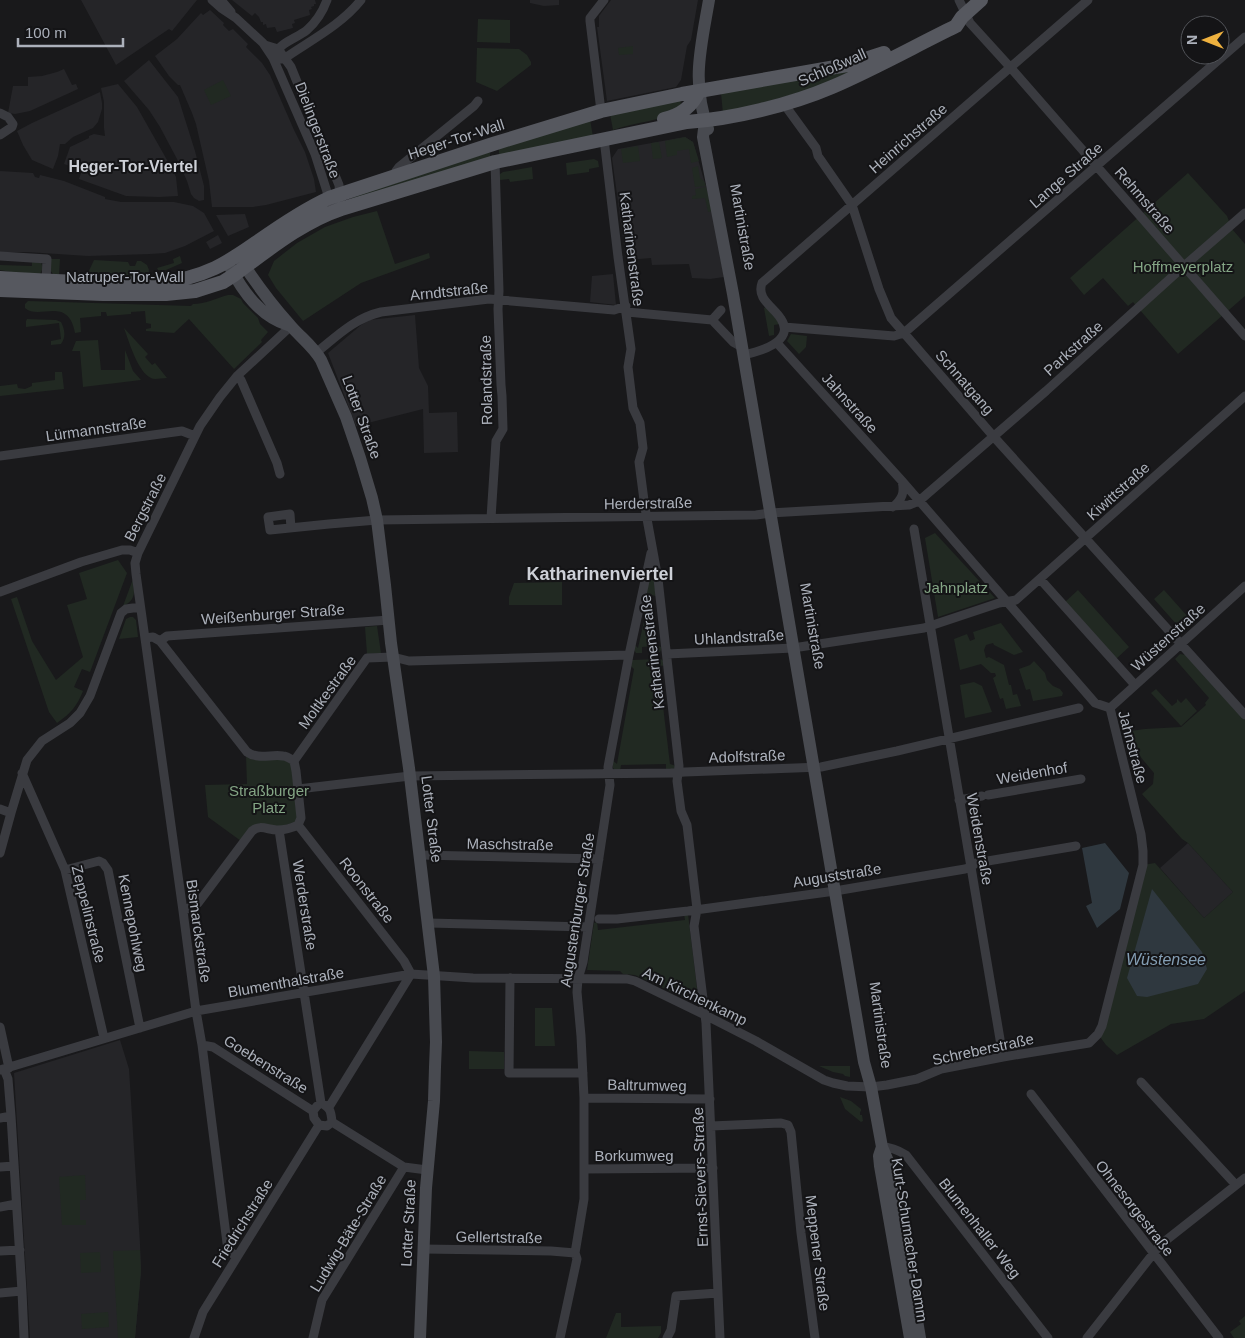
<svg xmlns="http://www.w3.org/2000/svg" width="1245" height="1338" font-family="Helvetica,sans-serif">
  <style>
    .built { fill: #252528 }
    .green { fill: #212922 }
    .water { fill: #2f383f }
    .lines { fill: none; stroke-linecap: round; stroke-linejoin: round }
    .street { stroke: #3a3b40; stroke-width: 9 }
    .secondary { stroke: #484a50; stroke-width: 12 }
    .primary { stroke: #56585f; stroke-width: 14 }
    .labels { text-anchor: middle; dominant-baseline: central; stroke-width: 4; stroke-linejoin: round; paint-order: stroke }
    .street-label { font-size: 15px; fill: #acb1bb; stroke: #141416 }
    .park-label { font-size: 15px; fill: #84a585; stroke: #141416 }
    .neighbourhood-label { font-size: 16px; font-weight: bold; fill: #cdd0d7; stroke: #141416 }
    .water-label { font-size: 16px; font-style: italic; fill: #849eb4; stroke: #141416 }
    .quarter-label { font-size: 18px; font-weight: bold; fill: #cdd0d7; stroke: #141416 }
  </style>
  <rect width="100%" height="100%" fill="#19191b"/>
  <path class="built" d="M81,0H197L172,31L169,29L116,65Z
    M232,0H315L316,4H314V6L311,7L312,9L309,10L310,15L294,20L295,23L292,24L293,28L277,32L275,27L267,28L266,24L263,25V22H261L259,17L255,13L252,16Z
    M529,0H559V5L544,6L530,3V0Z
    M611,0H698L691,40L687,46L681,80L676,87L607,101L597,27H599V16Z
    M210,10L224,23L223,25L229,31L233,29L248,44L246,47L262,63L270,75L294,130L305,152L314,179L316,192L266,205L253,207H212L209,181L196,124L192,113L180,85H178L169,76L155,56L177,39L201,13L203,15Z
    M149,60L178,97L195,151L204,186V200L199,201L194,198L191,194L187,181L177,159L160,127L149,110L124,81Z
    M64,69L72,85L76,84L78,89L30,111L15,114L8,113L13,86H28V77L42,76L57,72Z
    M118,84L137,107L171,167L176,177L178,196L159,197L126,196L79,179L82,170L64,164L70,147L89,138V136L94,134L105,136L104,128V102L101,88Z
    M100,92L102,103V109L98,122L93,128L73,137L65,144H60L58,156L53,169L32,160L23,145L17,131L32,123Z
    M685,137L693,142L713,211L724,277L710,279L692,278L689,264L652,265L651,258L626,260L612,158L618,149Z
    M0,171L33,173L35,177L39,178L40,175L64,181L105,197V199L121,202H174L193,206L204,213L214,231L185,246L165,253L150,254L88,256L27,252H0Z
    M245,214L249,227L228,236L216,215Z
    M218,235L222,243L210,249L206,242Z
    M613,274L616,305L590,302L592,276Z
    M415,315L419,368L428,386L429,413L457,412L458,452L424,453L423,409L356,426L328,353L361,325L369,320Z
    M1188,843L1233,892L1204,918L1160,868Z
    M120,1040L129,1069L140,1244L141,1271L135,1338H30L14,1073Z"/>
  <path class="green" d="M478,19L510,20V43L477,42Z
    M633,46V54L619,55L618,48Z
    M477,48L519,49L527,55L531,62V65L497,91L476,82Z
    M880,60L829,84L723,114L721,93Z
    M223,80L231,96L211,105L204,90Z
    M680,99L682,110C661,121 636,122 613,130L610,114Z
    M590,119L593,137L499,155V147Z
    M685,137L693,142L699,161L691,163L689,149L677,151V155L667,157L665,141Z
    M659,142L662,158L653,159L651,143Z
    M638,146L640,161L623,163L621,149Z
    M487,151L490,153V159L353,202L352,196Z
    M594,159L598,161L599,167L589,169V172L567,175L566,163Z
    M698,166L700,178L704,181L706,186L695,187L692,168Z
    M532,167L533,179L510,182L509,179L500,180V174L503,172Z
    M1188,173L1227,216L1232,229L1245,244V296L1178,354L1133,302L1128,306L1103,278L1084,295L1070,278Z
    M706,187L713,211L708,212L705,198L692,199V196L696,195L695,189Z
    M377,211L395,264L429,253L430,258L361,283L303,321L276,288L268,275L274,261L297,243L325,227L353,217Z
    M180,256L182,263L166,270H158L157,268L174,263L173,259Z
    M51,259H60L59,275L53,274L50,270Z
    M94,260L128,262L130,266H135L137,261H141L147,265L149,270L148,277H88L87,275Z
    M32,261L41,263L43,268L40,274L11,272L0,270V265L32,266Z
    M228,295H233L241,299L243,303L258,318L260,324L268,332L261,340L262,342L234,369L189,319L174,333L146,331V329L151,328V324L146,323L145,311L131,312V314L107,316L106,312H101V316L80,318L81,332L75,333C68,295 39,321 25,308V304L28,301L191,306L193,304C206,304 216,298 228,295Z
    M766,307L780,324L774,325V335L769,336L764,308Z
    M27,319L56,320L61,322C65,330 66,337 61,344L51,345V341L61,339L59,323L26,327V321Z
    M124,328L148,354L145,357L152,365L155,363L167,378C163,378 158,379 155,379C139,378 129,341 124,328Z
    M791,334L807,336L806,347L799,354L787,341Z
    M98,340L101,370H125V350L133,371L141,380L83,387L80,351H72L76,341Z
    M55,372H62L64,389L0,396V386L17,384L18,388L25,389L32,386V383L55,380Z
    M935,533L995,598L938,617L925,538Z
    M118,560L127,573L90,672L82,669L74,687L83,691C77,706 71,713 57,723L49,712L11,599L17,597L32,641L56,680L83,657L67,605L87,599L79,573Z
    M133,579C134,592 137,599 123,606Z
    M650,579L654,581L656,596L651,595L656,645L661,647V650L660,652H654L653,646L642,647V653H636L634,650L635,645L638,648L648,603L644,599L649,580Z
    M562,582V605H509V597L514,583Z
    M1078,590L1129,647L1116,659L1065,602Z
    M1164,590L1188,617L1178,626L1154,599Z
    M130,617H133L136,620L138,637L119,639L126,619Z
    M1001,623L1023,652L1014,655L994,645L993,643L986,645L984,650L986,658L989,657L1004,665L1009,685H1011L1013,695L1017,694L1021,706L1006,709L1003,698L1000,699L993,678L996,676L995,673H991L981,664L960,670L954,639L967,634L970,641L975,639L973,632Z
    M377,626L381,653L367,654L365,627Z
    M1180,654L1186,655L1245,720V991L1204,1019L1171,1024L1117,1055L1106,1045L1098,1034L1143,865L1155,863L1204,918L1233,892L1188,843L1182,839L1142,794L1153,784L1154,773L1128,742L1123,732L1145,729L1181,727L1206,705L1205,703L1209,698L1175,659Z
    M661,659L663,661L664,666L658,665L670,764L676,766L674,769L666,771V764L621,765L620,771L615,770L613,768L612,760L617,764L634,669L631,666L632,660Z
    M1034,661L1045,673L1047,680L1053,686L1060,689L1063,693L1062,696L1033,701L1030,689L1026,690L1019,669L1030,665Z
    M974,682L982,686L992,712L965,718L960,685Z
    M1156,689L1172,706L1177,702V699L1181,703L1186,698L1197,711L1181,726L1151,693Z
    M246,756L251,759L259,760L284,759L291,764L292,771L297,818L296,822L279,827L262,825L241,841L208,817L205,785L247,784Z
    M684,914H688L699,1004H698L635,975L623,974L620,971L587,970L594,923L597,922L598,930L685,920Z
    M535,1008H552L555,1046H535Z
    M469,1051L504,1052V1069H469Z
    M819,1066H850V1077L845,1076L843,1074L833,1072Z
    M840,1097L851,1101L861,1109V1111L860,1112V1115H862L863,1121L861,1122L845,1109Z
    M85,1175L86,1200H80V1220H86V1225H62L59,1177Z
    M140,1250L141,1271L135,1338H118L113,1251Z
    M100,1252L101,1272L81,1273L80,1253Z
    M108,1312L109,1327L82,1329L81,1314Z
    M616,1313H621V1327L661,1326V1333L658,1338H606Z
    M1245,1316V1338H1234L1230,1332L1241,1324L1239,1321Z"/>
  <path class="water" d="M1105,843L1129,873L1120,909L1097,928L1086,906L1092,903L1082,848Z
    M1152,889L1202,952L1207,969L1198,984L1147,997L1137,996L1127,978Z"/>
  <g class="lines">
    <path class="street" d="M212,0L221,8L236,18L263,43L273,58L315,154L329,198L337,211
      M221,0L231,12
      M959,0L970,23L1010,67L1245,336
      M265,45L278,49L291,67L339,185L341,209
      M275,54C281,42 297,38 307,30C316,22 323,11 327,0
      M279,59L285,58C311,40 341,25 361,0
      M784,104L816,148L818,156L852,205L879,289L891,318L994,437L1245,715
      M601,111L590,21V18L604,0
      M0,113L8,117L13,124L12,127L0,135
      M604,139L618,257L631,349L628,367L633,408L640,423L643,448L639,462L645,508L658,579L679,766L677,781L681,811L687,825L697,909L694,926L706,1023L720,1338
      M396,175V171L399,167L474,106L478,101
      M0,256L47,259L46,281
      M627,312L712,320L733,342L742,347
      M712,320L721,310
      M784,327L894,336L904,333L1245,37
      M317,352C337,336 355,318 381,312L489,299L614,310L626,306
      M743,355C758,352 796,342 781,319C774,307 756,299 762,283L1088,0
      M237,376L241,380L277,463L280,474
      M0,456L182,431L195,436
      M893,507C902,499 905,493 902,481
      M491,518L496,441L503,429L502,396L501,385L498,309L499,291L495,162
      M291,528L290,514L268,517L270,530L329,524L377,520L756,515L770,513L909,505L919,501L1046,391L1184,266L1245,213
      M914,529L1003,1057
      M1040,579L1135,685
      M0,592L81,562L122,550H130L138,553
      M145,638L153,637L160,641L247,752C258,760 271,754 283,756C287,756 291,759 294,761L296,771L301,818L298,825C292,828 285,830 277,830C268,830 260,824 252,831L198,903L183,911
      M160,641L167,636L389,620
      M667,654L793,648L924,628L999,603L1016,600L1245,396
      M1110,708L1245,586
      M294,761L367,658L393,657L409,661L629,655
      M22,773L65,870L104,1038
      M298,789L410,776L671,773L685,772L821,767L897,751L1079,708
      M988,795L1081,779
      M959,800L982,796
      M0,809L11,813
      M298,825L404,961L411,974L329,1107
      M279,830L321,1103
      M0,853L11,813L27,760L42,741L70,723L80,713L90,696L121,613L126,609L140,607
      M420,855L599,859
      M65,870L99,861L103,863L108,870L140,1028
      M599,919H617L688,911L835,891L965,869L971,867L976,863L1076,846
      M429,923L588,927
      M510,978L509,1073H583
      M0,1027L9,1068
      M202,1045L213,1047L313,1111
      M4,1069L8,1079L11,1116L22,1291L24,1338
      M0,1070L196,1011L400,976L411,974L473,978L627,979L635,981L705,1015L756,1041L824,1080L833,1083L847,1086L871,1087L887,1085L917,1079L941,1069L1003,1057L1089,1043L1098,1034L1102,1026L1143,865V851L1141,834L1110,708L1095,703L902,481L777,343
      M1141,1082L1236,1185
      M1031,1094L1219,1338
      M584,1098L710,1099
      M321,1103C331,1108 331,1112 332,1122L327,1126L319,1125L314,1118L313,1111L317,1106Z
      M0,1118L11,1116
      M332,1122L404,1167
      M711,1126L781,1123L788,1125L791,1132L801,1233L815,1338
      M882,1147C891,1147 898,1150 906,1155L1048,1338
      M0,1167L14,1166
      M584,1169L713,1168
      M0,1207L16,1204
      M423,1249L551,1251L575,1253
      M0,1251L20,1250
      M236,1257L230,1251L227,1243L202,1045L196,1011L183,911L136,574L135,563L138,553L200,426L220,397L237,376L291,326
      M0,1293L22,1291
      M194,1338L203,1312L319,1125
      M313,1338L322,1300L404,1167L427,1170
      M560,1338L577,1259L575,1253L584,1199V1098L581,1036L577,992L578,979L583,962L610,785L608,767L629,655L651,553
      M667,1338L671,1330L676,1296L718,1293
      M1087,1338L1160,1245L1245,1178"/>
    <path class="secondary" d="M705,121L703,137L733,294L864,1062L871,1087L882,1147L891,1168L920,1338
      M708,129C691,82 701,47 709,0
      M240,259C255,282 272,305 290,325C300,337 313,346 321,360L346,417L360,458L372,498L377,520L385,585L391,643L409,768L434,976L436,1042L435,1067L434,1101L426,1188L420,1338
      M230,267C243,292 260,316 288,325
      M882,1147L879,1156L880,1166L910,1338"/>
    <path class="primary" d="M664,119C681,115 692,107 699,91
      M0,278C32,280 64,282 95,282C139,284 174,287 215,268C230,261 244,251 257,242C281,225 303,210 329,198L493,144L601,111L682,94L847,65L884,53
      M0,290L103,294H166L195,291L223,282L234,275C267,251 302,222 341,209L495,162L687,122C732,119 790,105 832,87C874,69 915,46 956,26L962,17L981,0"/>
  </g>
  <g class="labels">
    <g class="street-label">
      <text transform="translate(832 67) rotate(-24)">Schloßwall</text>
      <text transform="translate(318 130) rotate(69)">Dielingerstraße</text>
      <text transform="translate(908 138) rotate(-41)">Heinrichstraße</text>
      <text transform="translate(456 139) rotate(-18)">Heger-Tor-Wall</text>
      <text transform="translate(1066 175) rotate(-41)">Lange Straße</text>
      <text transform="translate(1145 200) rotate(49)">Rehmstraße</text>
      <text transform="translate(743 227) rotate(80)">Martinistraße</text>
      <text transform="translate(632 249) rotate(83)">Katharinenstraße</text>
      <text x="125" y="276">Natruper-Tor-Wall</text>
      <text transform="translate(449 291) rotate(-6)">Arndtstraße</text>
      <text transform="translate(1073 348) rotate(-42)">Parkstraße</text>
      <text transform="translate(486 380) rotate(-91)">Rolandstraße</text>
      <text transform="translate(965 382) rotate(49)">Schnatgang</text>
      <text transform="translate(850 403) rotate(48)">Jahnstraße</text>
      <text transform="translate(362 417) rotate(70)">Lotter Straße</text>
      <text transform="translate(96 429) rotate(-8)">Lürmannstraße</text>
      <text transform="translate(1118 491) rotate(-42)">Kiwittstraße</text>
      <text transform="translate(648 503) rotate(-1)">Herderstraße</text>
      <text transform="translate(145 507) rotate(-63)">Bergstraße</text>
      <text transform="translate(273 614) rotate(-4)">Weißenburger Straße</text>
      <text transform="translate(813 626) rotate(80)">Martinistraße</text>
      <text transform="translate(739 637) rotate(-3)">Uhlandstraße</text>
      <text transform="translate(1168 637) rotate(-42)">Wüstenstraße</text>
      <text transform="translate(652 652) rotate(-97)">Katharinenstraße</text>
      <text transform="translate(327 692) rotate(-54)">Moltkestraße</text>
      <text transform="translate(1133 747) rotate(75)">Jahnstraße</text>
      <text transform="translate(747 756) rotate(-2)">Adolfstraße</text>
      <text transform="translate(1032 773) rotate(-10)">Weidenhof</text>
      <text transform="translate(432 819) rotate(83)">Lotter Straße</text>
      <text transform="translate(980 839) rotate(80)">Weidenstraße</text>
      <text transform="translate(510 844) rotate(1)">Maschstraße</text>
      <text transform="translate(837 875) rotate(-9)">Auguststraße</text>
      <text transform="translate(367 890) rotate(52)">Roonstraße</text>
      <text transform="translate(305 905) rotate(81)">Werderstraße</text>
      <text transform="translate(577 910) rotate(-81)">Augustenburger Straße</text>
      <text transform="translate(89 914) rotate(76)">Zeppelinstraße</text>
      <text transform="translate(133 923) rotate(79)">Kennepohlweg</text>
      <text transform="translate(199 931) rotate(82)">Bismarckstraße</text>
      <text transform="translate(286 982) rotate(-10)">Blumenthalstraße</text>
      <text transform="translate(695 996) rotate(26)">Am Kirchenkamp</text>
      <text transform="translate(881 1025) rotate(82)">Martinistraße</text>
      <text transform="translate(983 1049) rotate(-12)">Schreberstraße</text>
      <text transform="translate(266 1064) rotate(32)">Goebenstraße</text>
      <text transform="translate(647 1085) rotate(1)">Baltrumweg</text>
      <text x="634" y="1155">Borkumweg</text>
      <text transform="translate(700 1177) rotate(-92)">Ernst-Sievers-Straße</text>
      <text transform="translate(1135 1208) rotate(52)">Ohnesorgestraße</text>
      <text transform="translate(242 1223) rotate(-58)">Friedrichstraße</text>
      <text transform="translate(408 1223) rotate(-87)">Lotter Straße</text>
      <text transform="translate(980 1228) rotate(52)">Blumenhaller Weg</text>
      <text transform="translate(348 1233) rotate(-59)">Ludwig-Bäte-Straße</text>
      <text transform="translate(499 1237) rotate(1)">Gellertstraße</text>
      <text transform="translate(910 1240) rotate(81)">Kurt-Schumacher-Damm</text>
      <text transform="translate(818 1253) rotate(83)">Meppener Straße</text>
    </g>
    <g class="park-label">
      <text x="1183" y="266">Hoffmeyerplatz</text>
      <text x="956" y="587">Jahnplatz</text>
      <text x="269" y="790">Straßburger<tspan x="269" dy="17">Platz</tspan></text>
    </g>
    <g class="neighbourhood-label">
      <text x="133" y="166">Heger-Tor-Viertel</text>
    </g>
    <g class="water-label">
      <text x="1166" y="959">Wüstensee</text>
    </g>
    <g class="quarter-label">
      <text x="600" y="574">Katharinenviertel</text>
    </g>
  </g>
  <g transform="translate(1205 40) rotate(270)"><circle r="24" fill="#141416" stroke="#515358"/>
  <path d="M0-4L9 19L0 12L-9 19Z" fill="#eeb13f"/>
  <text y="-8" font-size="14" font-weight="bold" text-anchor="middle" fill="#acb1bb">N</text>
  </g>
  <path d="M18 38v8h105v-8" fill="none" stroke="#acb1bb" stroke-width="2.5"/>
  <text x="25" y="38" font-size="15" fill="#acb1bb" stroke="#141416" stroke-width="4" paint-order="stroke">100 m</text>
</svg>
